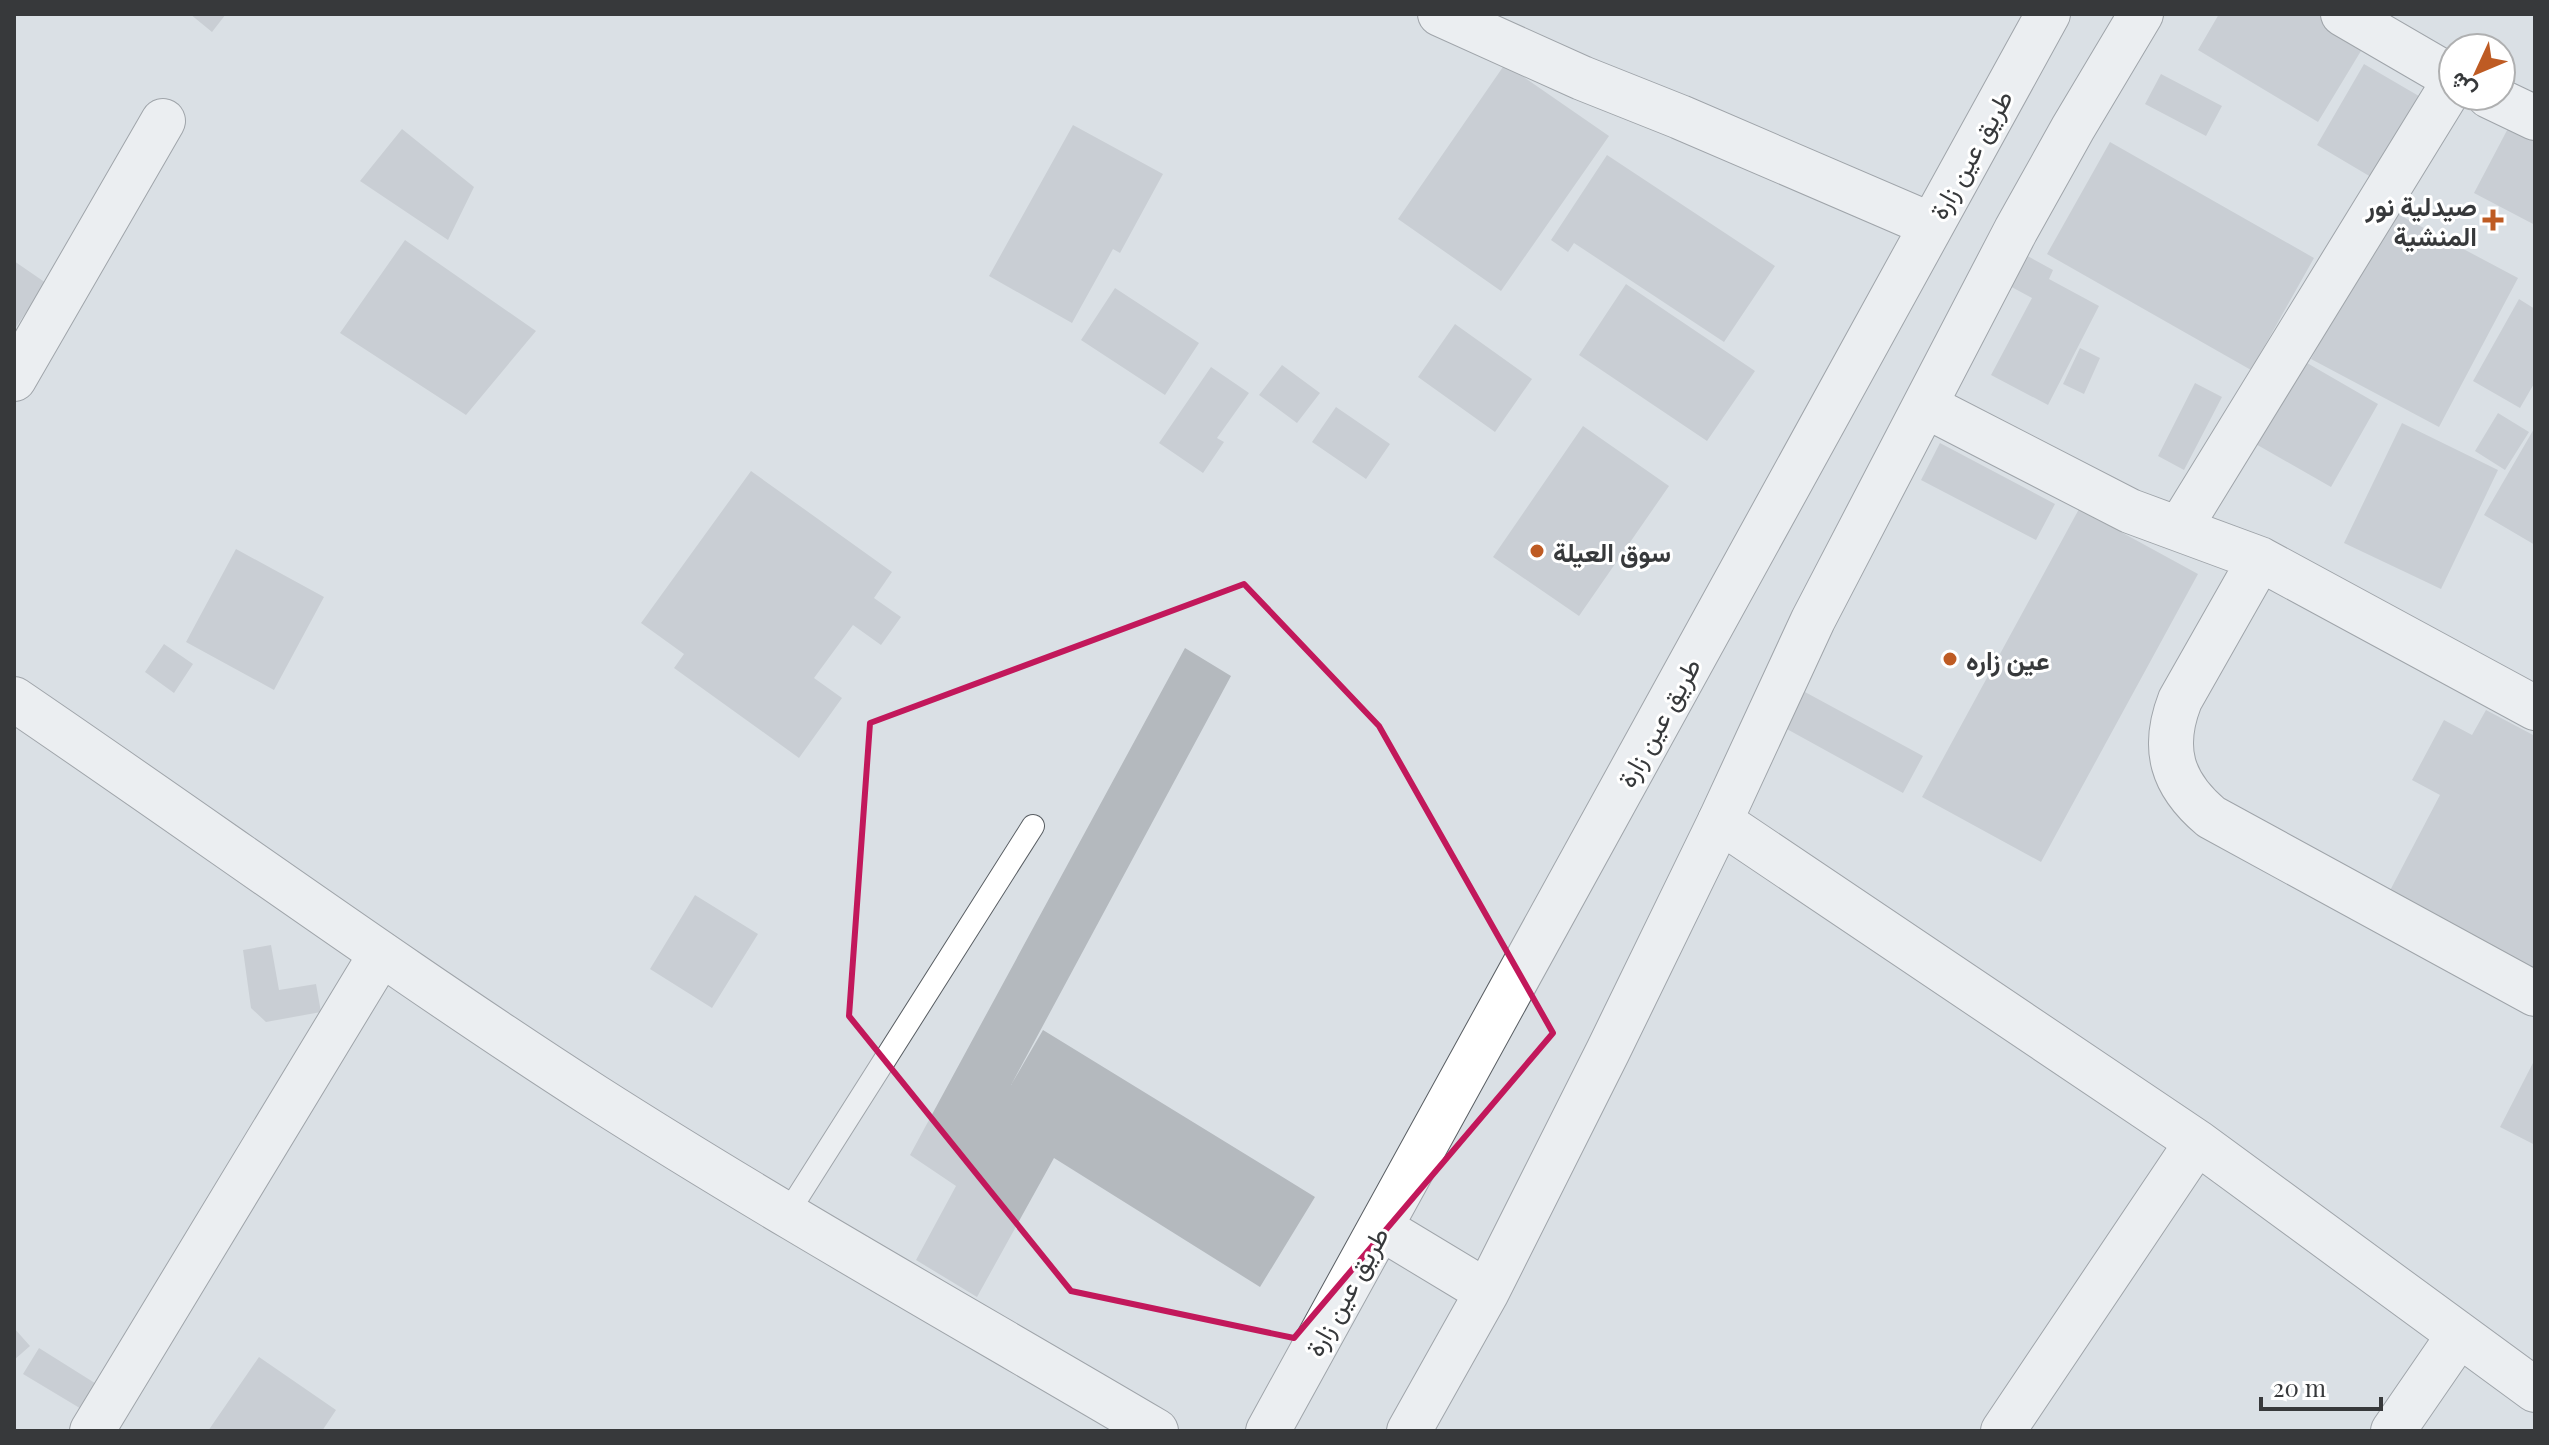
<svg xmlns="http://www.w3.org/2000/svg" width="2549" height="1445" font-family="'Playfair Display',Vazirmatn,serif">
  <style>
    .building { fill: #b4b9be }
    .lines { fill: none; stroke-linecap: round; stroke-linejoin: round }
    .lane-casing { stroke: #585d62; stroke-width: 24 }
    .street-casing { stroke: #585d62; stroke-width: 46 }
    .secondary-casing { stroke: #585d62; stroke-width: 46 }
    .primary-casing { stroke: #585d62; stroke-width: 46 }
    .lane { stroke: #fff; stroke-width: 22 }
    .street { stroke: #fff; stroke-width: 44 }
    .secondary { stroke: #fff; stroke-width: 44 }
    .primary { stroke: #fff; stroke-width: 44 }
    .marked { fill: none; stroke: #c2185b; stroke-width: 6; stroke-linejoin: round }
    .poi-dot { fill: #be5b23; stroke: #fff; stroke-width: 3 }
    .labels { text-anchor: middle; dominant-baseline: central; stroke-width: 6; stroke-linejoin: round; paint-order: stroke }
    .street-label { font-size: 26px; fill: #37393b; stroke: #fff }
    .poi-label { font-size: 26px; font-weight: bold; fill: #37393b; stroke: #fff; text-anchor: start }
  </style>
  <rect width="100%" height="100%" fill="#dae0e5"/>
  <path class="building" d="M190,14H226L212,32Z
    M2219,14H2322L2367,41L2318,122L2198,50Z
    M1505,64L1609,136L1501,291L1398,219Z
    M2364,64L2424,99L2376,180L2317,145Z
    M2161,74L2222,106L2206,136L2145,104Z
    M2514,117L2535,128V225L2474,193Z
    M1073,125L1163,174L1120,253L1113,249L1072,323L989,276Z
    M402,129L474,187L448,240L360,181Z
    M2110,142L2314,258L2251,370L2047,254Z
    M1607,155L1775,266L1724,342L1574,243L1568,252L1551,240Z
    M2390,210L2518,278L2439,427L2311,359Z
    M405,240L536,331L466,415L340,333Z
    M2022,253L2053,270L2049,279L2099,306L2048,405L1991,375L2032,298L2006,284Z
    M14,261L46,283L14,330Z
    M1626,284L1755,371L1707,441L1579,355Z
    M1115,288L1199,343L1165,395L1081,340Z
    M2519,299L2535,309V382L2520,408L2473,381Z
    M1455,324L1532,379L1495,432L1418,377Z
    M2080,348L2100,358L2084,394L2063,384Z
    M2295,356L2378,404L2331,487L2247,439Z
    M1282,365L1320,393L1297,423L1259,395Z
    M1211,367L1249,393L1217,438L1224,442L1203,473L1159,443Z
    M2195,383L2222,397L2184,470L2158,456Z
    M1336,407L1390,444L1366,479L1312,442Z
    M2498,413L2529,432L2505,470L2475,451Z
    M2402,423L2498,470L2441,589L2344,543Z
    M1583,426L1669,486L1579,616L1493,557Z
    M2535,427V545L2484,515Z
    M1940,443L2055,504L2036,540L1921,480Z
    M751,471L892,572L874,598L901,617L881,645L853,625L814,678L842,698L799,758L674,668L684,654L641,623Z
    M2079,509L2198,574L2041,862L1922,797Z
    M236,549L324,597L274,690L186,642Z
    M164,644L193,664L174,693L145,672Z
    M1185,648L1231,676L1011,1085L1043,1030L1315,1197L1260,1287L1054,1158L977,1297L916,1260L956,1186L910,1155Z
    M1805,692L1923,756L1903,793L1785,728Z
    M2486,710L2535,736V980L2385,900L2440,795L2412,780L2444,720L2472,735Z
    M695,895L758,934L712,1008L650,969Z
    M271,945L279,990L316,984L321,1012L266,1022L251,1008L243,950Z
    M2535,1059V1145L2500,1127Z
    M14,1328L30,1346L14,1360Z
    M39,1348L98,1385L83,1410L23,1374Z
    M259,1357L336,1410L322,1431H208Z"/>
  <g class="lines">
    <g class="lane-casing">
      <path id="lane" d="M787,1214L1033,826"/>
    </g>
    <g class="street-casing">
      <path id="street" d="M1440,14L1582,78L1680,117L1931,225
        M2343,14L2453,78
        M2489,96L2535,118
        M14,379L163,121
        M1926,406L2130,511L2260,559L2535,708
        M2179,529L2453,83
        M2260,559L2180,700C2161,749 2172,784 2211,817L2535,994
        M1720,821L2197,1142L2535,1390
        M92,1431L381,954
        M2003,1431L2197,1142
        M2393,1431L2459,1335"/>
    </g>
    <g class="secondary-casing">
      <path id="secondary" d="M14,699C208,831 397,969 594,1096C777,1213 968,1320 1156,1431"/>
    </g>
    <g class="primary-casing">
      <path id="primary" d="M1381,1228L1487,1292
        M1268,1431L2048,14
        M1409,1431L1487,1292L1608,1051L1720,821L1813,620L2016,230L2073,128L2141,14"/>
    </g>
    <use href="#lane" class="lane"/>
    <use href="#street" class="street"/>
    <use href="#secondary" class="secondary"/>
    <use href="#primary" class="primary"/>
  </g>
  <path d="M0 0H2549V1445H0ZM1244,584L1379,726L1553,1033L1294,1338L1071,1291L849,1016L870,723Z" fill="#dae0e5" fill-opacity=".55" fill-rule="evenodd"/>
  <path class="marked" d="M1244,584L1379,726L1553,1033L1294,1338L1071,1291L849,1016L870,723Z"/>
  <g class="poi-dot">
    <path d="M2489 208h8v8h8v8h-8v8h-8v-8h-8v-8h8z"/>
    <circle cx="1537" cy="551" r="8"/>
    <circle cx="1950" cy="659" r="8"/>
  </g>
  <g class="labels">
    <g class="street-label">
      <text transform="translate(1970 154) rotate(-61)">طريق عين زارة</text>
      <text transform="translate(1658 722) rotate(-61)">طريق عين زارة</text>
      <text transform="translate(1346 1291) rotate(-61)">طريق عين زارة</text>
    </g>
    <g class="poi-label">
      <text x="2477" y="205" text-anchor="end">صيدلية نور<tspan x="2477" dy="30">المنشية</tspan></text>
      <text x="1553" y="551">سوق العيلة</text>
      <text x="1966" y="659">عين زاره</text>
    </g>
  </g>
  <rect width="2549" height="1445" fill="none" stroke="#37393b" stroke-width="32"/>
  <g transform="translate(2477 72) rotate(226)"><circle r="38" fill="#ffffff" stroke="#afb0b1" stroke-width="2"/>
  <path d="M0-6L14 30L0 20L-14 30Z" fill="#be5b23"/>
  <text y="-12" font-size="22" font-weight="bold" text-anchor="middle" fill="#37393b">ش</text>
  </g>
  <path d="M2261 1397v12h120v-12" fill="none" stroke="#37393b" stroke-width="4"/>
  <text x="2273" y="1397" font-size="24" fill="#37393b" stroke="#ffffff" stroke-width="6" paint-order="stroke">20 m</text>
</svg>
